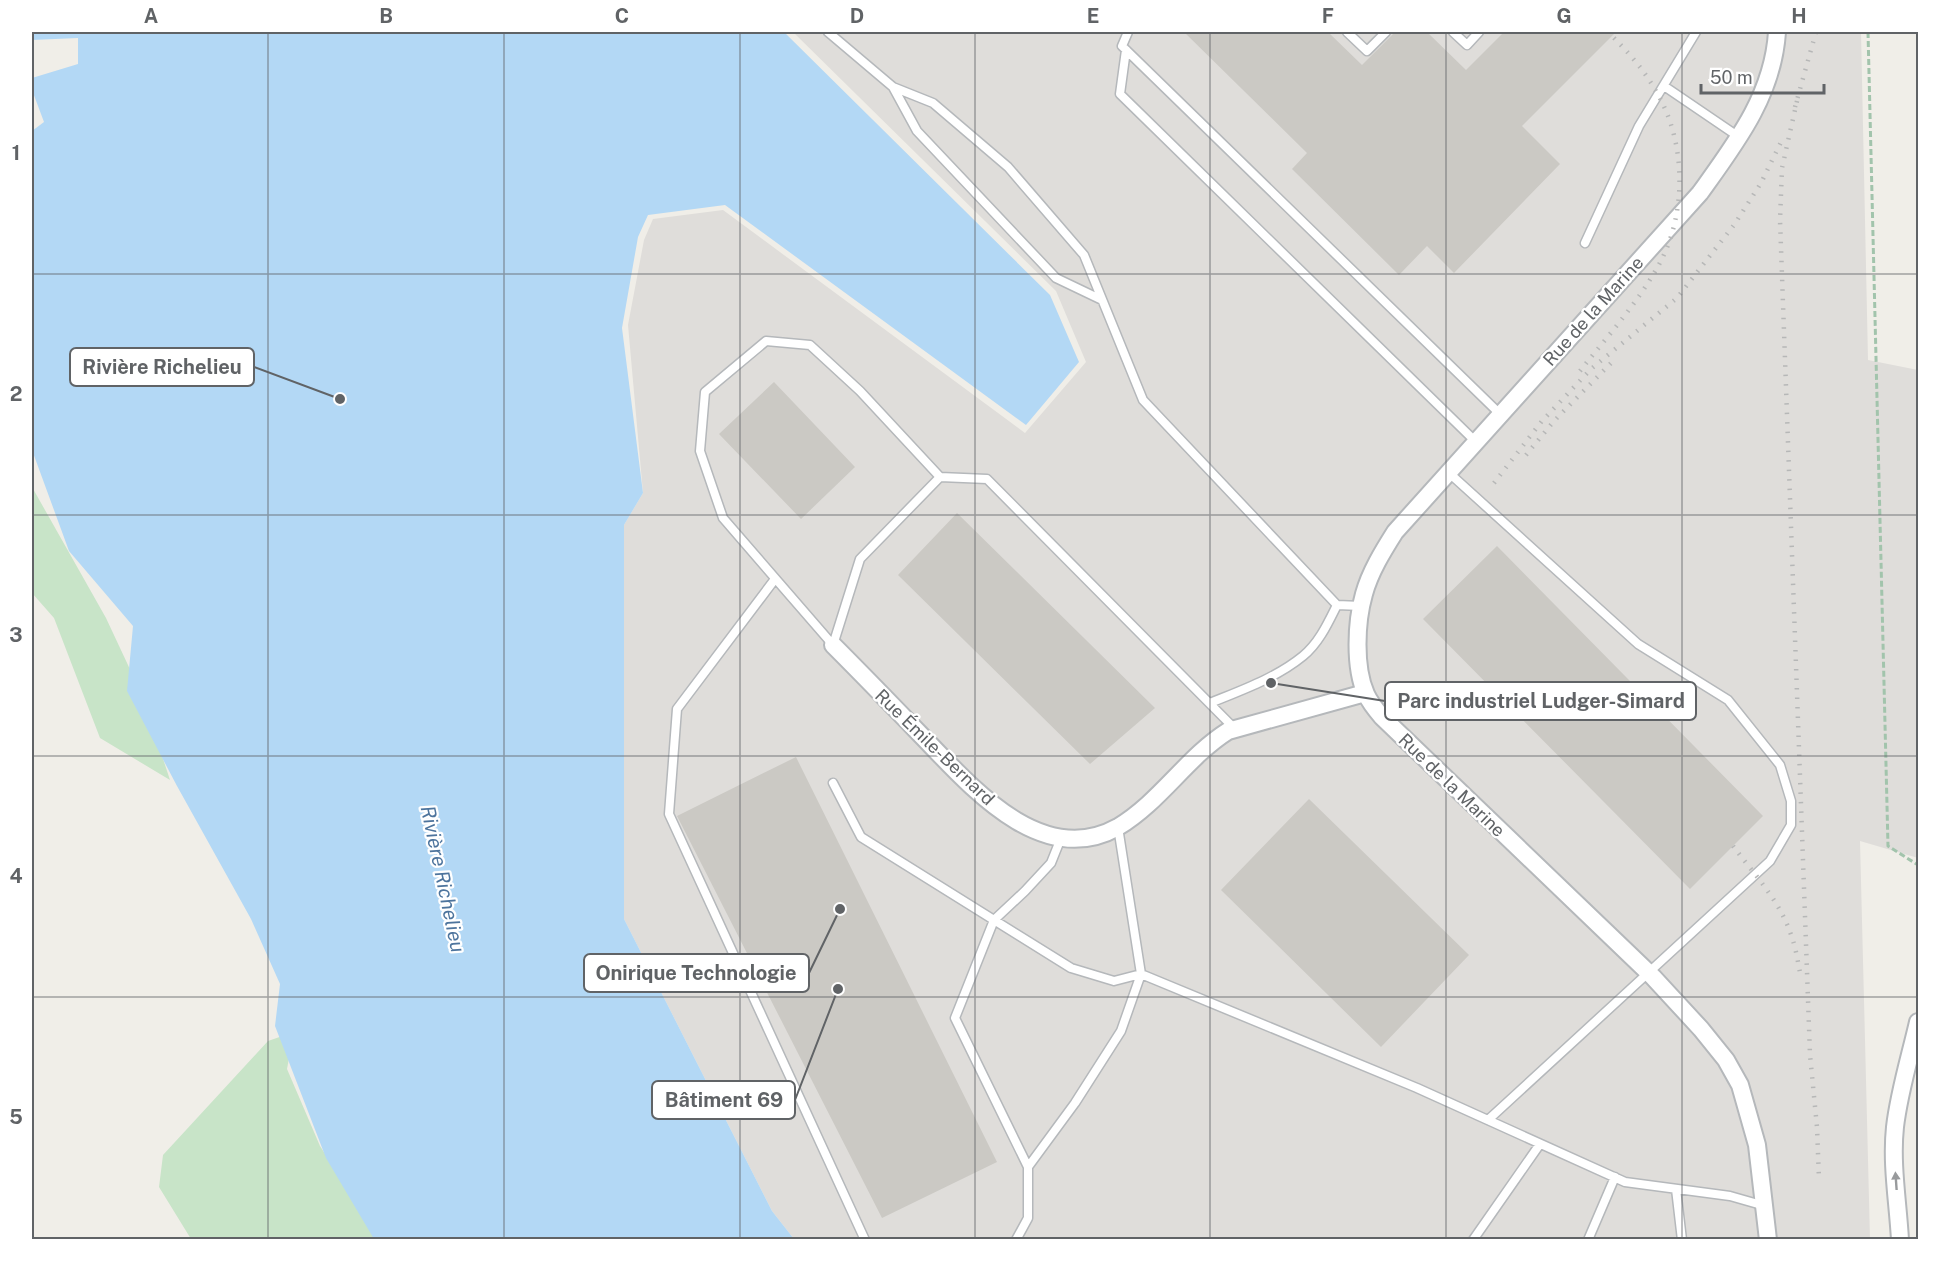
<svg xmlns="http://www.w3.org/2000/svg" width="1950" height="1271" font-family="'Public Sans',sans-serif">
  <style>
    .industrial { fill: #dfddda }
    .green { fill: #c8e4c8 }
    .water { fill: #b3d8f5 }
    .building { fill: #cbc9c4 }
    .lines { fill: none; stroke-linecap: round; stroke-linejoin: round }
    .service-casing { stroke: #b5b8bb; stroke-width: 11 }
    .minor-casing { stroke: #b5b8bb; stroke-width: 20 }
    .path { stroke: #a2c4ac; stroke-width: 3; stroke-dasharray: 6 3; stroke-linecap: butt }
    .service { stroke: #fff; stroke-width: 8 }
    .minor { stroke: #fff; stroke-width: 16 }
    .rail { stroke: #b6b7b7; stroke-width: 4.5; stroke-dasharray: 1.5 8; stroke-linecap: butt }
    .oneway { fill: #989a9c }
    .grid { fill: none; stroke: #606366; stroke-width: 1.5; stroke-opacity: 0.55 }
    .labels { text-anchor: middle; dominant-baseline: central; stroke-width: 4.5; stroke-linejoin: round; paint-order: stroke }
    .street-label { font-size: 18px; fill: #606366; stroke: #fff }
    .water-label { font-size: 20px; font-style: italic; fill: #4d749d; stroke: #fff }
    .leader { fill: none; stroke: #606366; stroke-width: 2 }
    .callout-dot { fill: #606366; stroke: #fff; stroke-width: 2 }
    .callout { fill: #fff; stroke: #606366; stroke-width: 2 }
    .callout-label { font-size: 20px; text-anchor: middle; font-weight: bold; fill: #606366 }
    .neatline { fill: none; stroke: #606366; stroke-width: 2 }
    .grid-label { font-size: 20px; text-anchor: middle; font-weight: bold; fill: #606366 }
  </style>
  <rect width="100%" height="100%" fill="#f0eee8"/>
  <path class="industrial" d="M793,32H1861L1868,360L1918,370V858L1860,841L1870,1239H794L772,1211L624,919V525L643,493L628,325L644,240L653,219L723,210L1025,433L1086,362L1056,291Z"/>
  <path class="green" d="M32,487L106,618L142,695L170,780L100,738L54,618L32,593Z
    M294,1032L287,1069L320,1146L380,1239H191L159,1187L163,1155L268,1041Z"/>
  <path class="water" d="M32,32H784L1050,295L1079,362L1026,425L725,205L648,215L638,237L622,328L643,493L624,525V919L772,1211L794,1239H374L326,1158L275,1026L280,984L251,919L177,786L127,691L133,626L69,551L32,450V131L44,122L32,90V78L78,64V38L32,40Z"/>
  <path class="building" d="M1184,32H1328L1362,65L1395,32H1427L1466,70L1504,32H1616L1522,126L1560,164L1454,273L1427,246L1399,275L1292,169L1307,153Z
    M774,382L855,467L801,519L719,434Z
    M957,513L1155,708L1090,764L898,575Z
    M1497,546L1763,816L1690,889L1423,619Z
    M796,757L997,1162L882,1218L677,816Z
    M1309,799L1469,955L1381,1047L1221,890Z"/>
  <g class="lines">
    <g class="service-casing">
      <path id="service" d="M828,32L893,87L933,103L1008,167L1084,255L1143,400L1337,605L1361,606
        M1128,32L1122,46L1500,414
        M1347,32L1367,51L1386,32
        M1453,32L1467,45L1479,32
        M1126,50L1120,94L1475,441
        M1664,86L1739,137
        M893,87L917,131L1056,278L1102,300
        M1585,243L1639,126L1696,32
        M1448,472L1638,644L1728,700L1780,765L1791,801V825L1770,861L1488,1120
        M775,579L677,709L669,814L865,1240
        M833,645L723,518L700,451L705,392L766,341L810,345L860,391L940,477
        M833,645L860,559L940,477L987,479L1235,729
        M1210,703C1242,690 1276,678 1303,656C1319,643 1328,623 1337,605
        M833,783L861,837L1071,968L1114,981L1141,974
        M1118,827L1141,974L1417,1088L1625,1182L1730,1196L1765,1206
        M1028,1167L955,1018L994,920L1025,891L1051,863L1061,838
        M1676,1189L1682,1240
        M1016,1240L1028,1218V1167L1075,1103L1121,1031L1141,974
        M1473,1240L1540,1144
        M1588,1240L1615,1177"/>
    </g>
    <g class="minor-casing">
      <path id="minor" d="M833,645C862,674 891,704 919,733C967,782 1040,871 1118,827C1160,802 1187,757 1228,731L1365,693
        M1768,1240L1757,1145L1740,1085L1726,1060L1701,1029L1653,977L1382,717C1376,710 1370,703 1366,694C1354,667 1356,622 1364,594C1370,572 1383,551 1395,532L1700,193C1736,143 1773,95 1777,32
        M1900,1240C1898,1203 1891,1164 1895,1127C1899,1092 1910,1057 1918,1022"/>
    </g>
    <path class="path" d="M1868,32L1888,846L1918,865"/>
    <use href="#service" class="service"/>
    <use href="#minor" class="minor"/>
    <path class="rail" d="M1797,101L1782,168L1780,220L1810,1055L1817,1127L1819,1179
      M1795,107L1816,32
      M1580,371C1606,338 1636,305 1657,268C1687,217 1687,144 1657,93C1645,71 1629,53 1612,36
      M1526,455L1554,421L1616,358
      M1494,483L1542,421L1591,369L1677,298L1734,225L1761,183L1782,140
      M1733,846C1753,873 1779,900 1790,932C1796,947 1798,963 1801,978"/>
  </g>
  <defs><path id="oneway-solid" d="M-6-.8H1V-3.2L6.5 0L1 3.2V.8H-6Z" transform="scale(1.5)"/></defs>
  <use class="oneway" href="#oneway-solid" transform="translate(1896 1181) rotate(-94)"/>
  <path class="grid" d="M268,32V1240M504,32V1240M740,32V1240M975,32V1240M1210,32V1240M1446,32V1240M1682,32V1240M32,274H1918M32,515H1918M32,756H1918M32,997H1918"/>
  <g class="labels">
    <g class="street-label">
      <text transform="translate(1593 311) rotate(-48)">Rue de la Marine</text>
      <text transform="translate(935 747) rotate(44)">Rue Émile-Bernard</text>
      <text transform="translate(1452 785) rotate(44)">Rue de la Marine</text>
    </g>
    <g class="water-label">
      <text transform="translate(443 879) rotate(78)">Rivière Richelieu</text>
    </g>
  </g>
  <path class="leader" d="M340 399L254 367M1271 683L1385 701M840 909L809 973M838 989L795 1100"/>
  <g class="callout-dot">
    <circle cx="340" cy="399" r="6"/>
    <circle cx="1271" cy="683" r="6"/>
    <circle cx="840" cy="909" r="6"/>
    <circle cx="838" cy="989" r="6"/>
  </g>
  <g class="callout">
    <rect x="70" y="348" width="184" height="38" rx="6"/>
    <rect x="1385" y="682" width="311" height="38" rx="6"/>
    <rect x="584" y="954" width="225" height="38" rx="6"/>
    <rect x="652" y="1081" width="143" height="38" rx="6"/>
  </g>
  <g class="callout-label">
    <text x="162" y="374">Rivière Richelieu</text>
    <text x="1541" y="708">Parc industriel Ludger-Simard</text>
    <text x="696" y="980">Onirique Technologie</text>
    <text x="724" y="1107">Bâtiment 69</text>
  </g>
  <rect width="1950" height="1271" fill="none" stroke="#ffffff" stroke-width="66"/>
  <path d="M1701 84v9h123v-9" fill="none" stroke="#606366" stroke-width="3"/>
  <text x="1710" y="84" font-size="18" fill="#606366" stroke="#ffffff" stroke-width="4.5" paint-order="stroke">50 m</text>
  <rect x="33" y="33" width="1884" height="1205" class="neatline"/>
  <g class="grid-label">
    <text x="151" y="23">A</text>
    <text x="386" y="23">B</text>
    <text x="622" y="23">C</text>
    <text x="857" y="23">D</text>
    <text x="1093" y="23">E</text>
    <text x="1328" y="23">F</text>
    <text x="1564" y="23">G</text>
    <text x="1799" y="23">H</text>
    <text x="16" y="160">1</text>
    <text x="16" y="401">2</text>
    <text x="16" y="642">3</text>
    <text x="16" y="883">4</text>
    <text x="16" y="1124">5</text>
  </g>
</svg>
